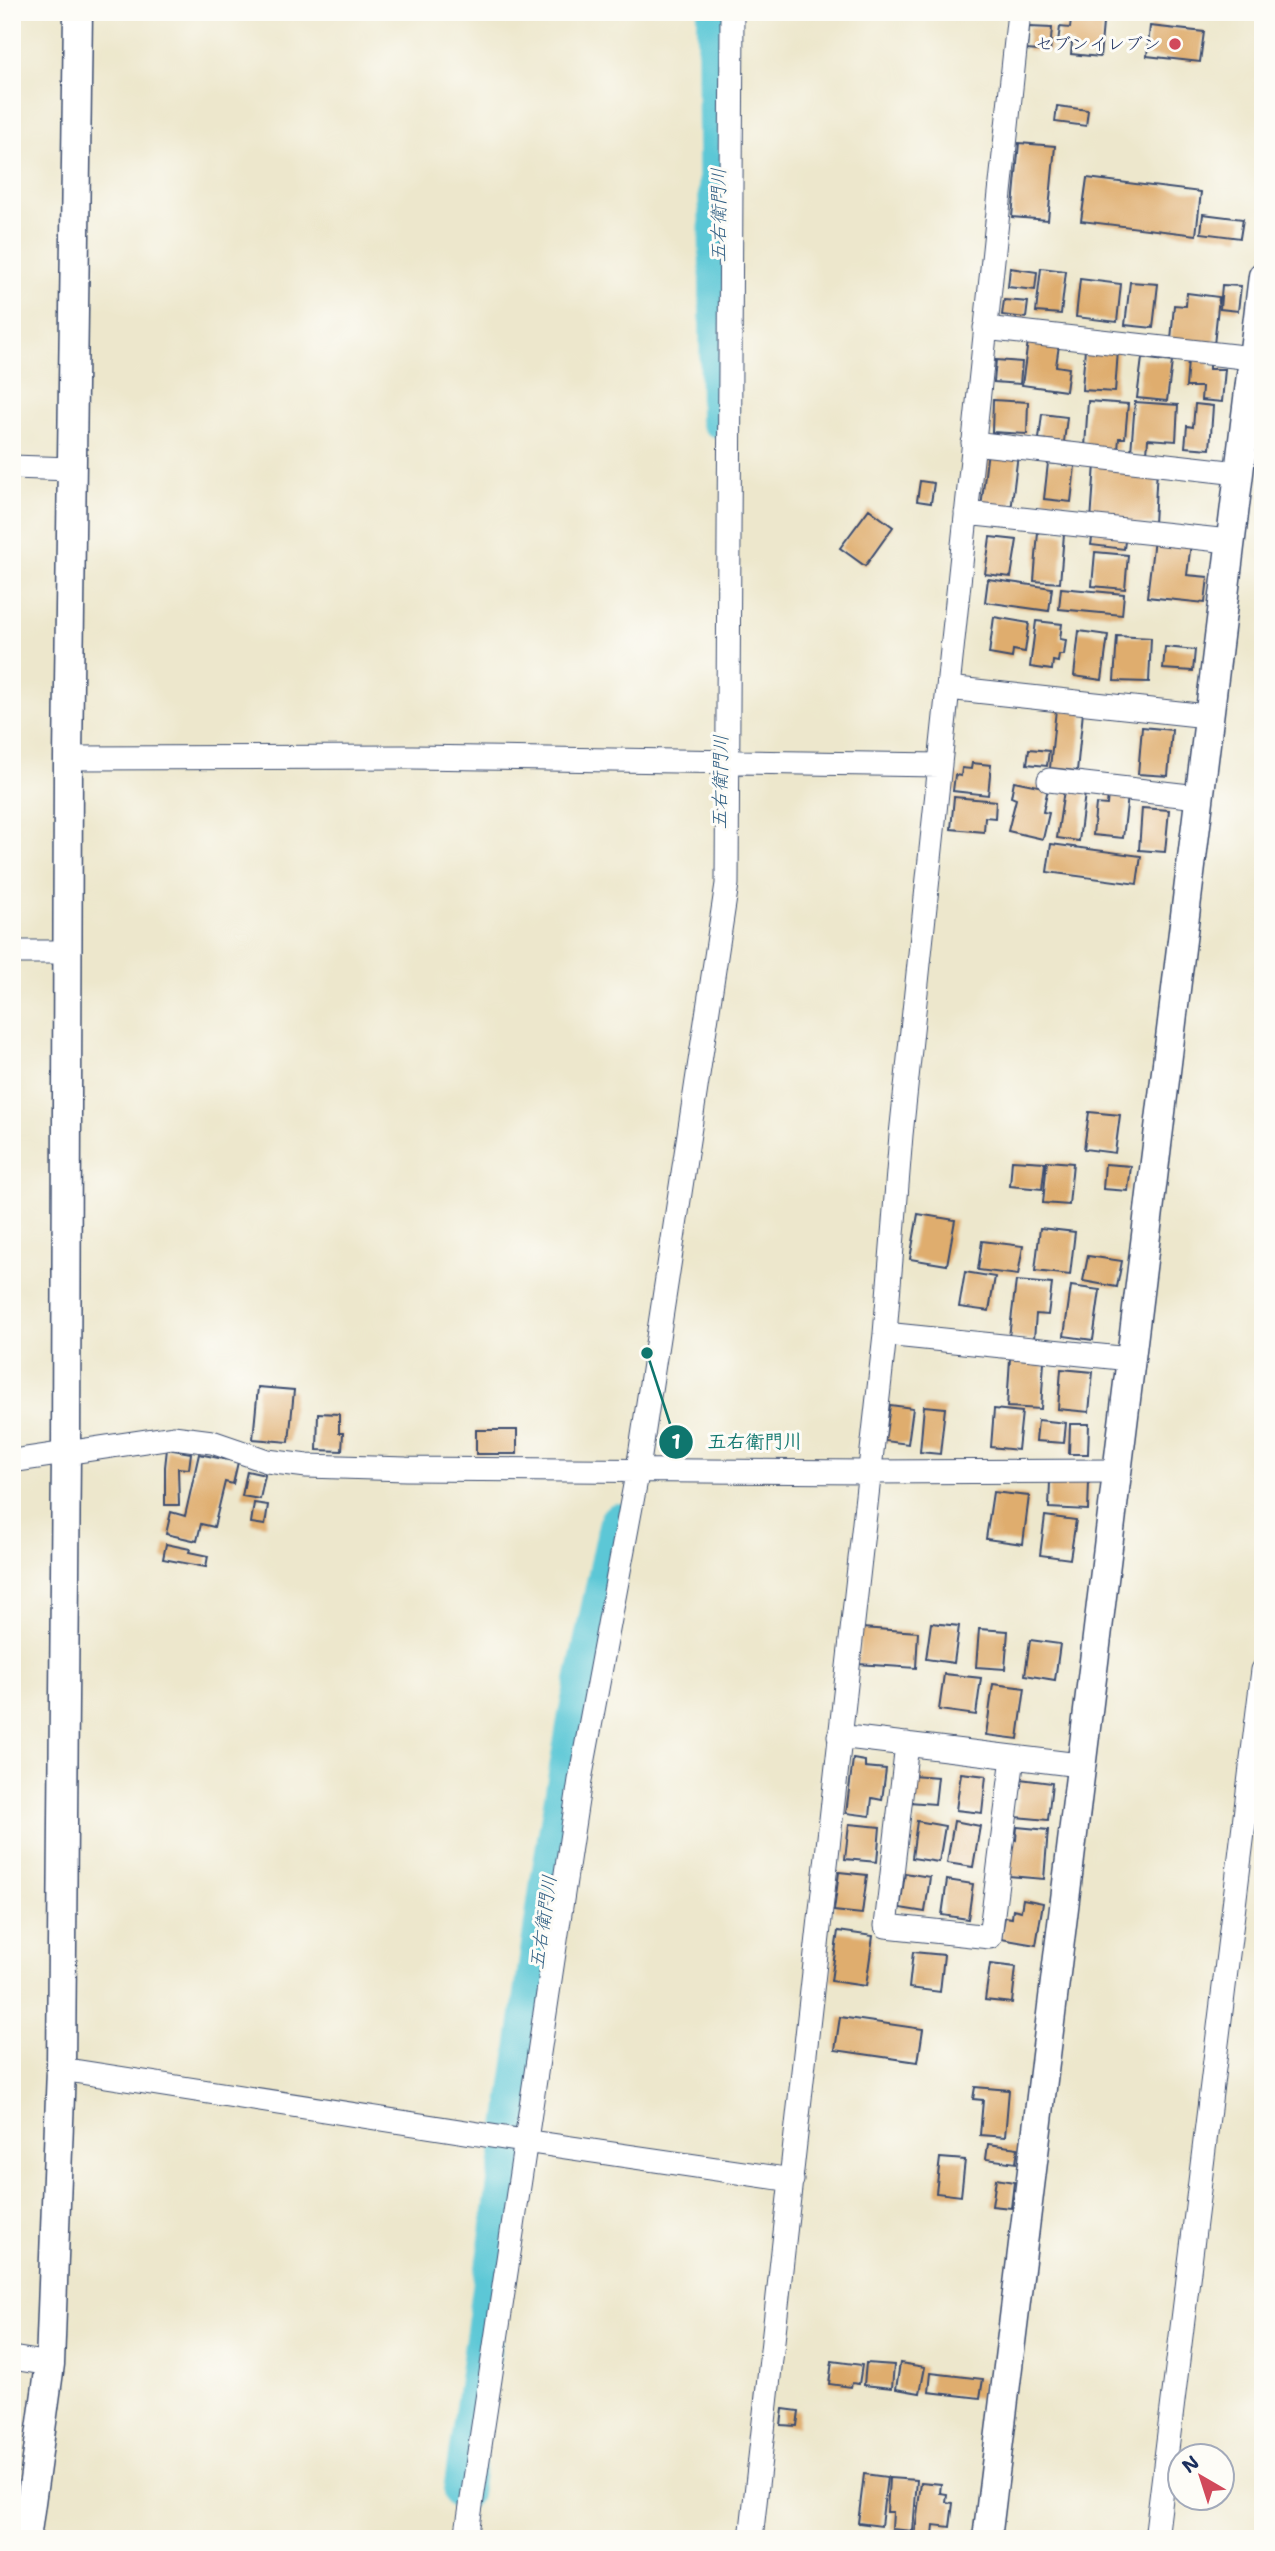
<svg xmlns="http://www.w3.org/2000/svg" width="1275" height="2551" font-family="'Shantell Sans','Klee One',sans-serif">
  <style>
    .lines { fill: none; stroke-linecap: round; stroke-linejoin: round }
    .river { stroke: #5cc7d6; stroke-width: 38 }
    .building { fill: #dfad6e }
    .minor-casing { stroke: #3a4b6e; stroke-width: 25 }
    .tertiary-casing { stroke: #3a4b6e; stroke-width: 31 }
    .minor { stroke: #fff; stroke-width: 23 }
    .tertiary { stroke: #fff; stroke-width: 28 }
    .poi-dot { fill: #d1495b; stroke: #fdfcf7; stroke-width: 2.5 }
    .labels { text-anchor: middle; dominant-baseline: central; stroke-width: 6; stroke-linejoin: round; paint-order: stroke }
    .poi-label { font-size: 18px; fill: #1b2f5e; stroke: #fdfcf7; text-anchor: end }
    .water-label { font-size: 19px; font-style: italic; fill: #2e5d82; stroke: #fdfcf7 }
    .leader { fill: none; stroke: #0f766e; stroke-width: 2.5 }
    .callout-dot { fill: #0f766e; stroke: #fdfcf7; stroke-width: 2.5 }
    .mark-label { font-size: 21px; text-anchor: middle; font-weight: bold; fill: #fff }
    .callout-label { font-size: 19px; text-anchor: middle; font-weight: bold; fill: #0f766e; stroke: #fdfcf7; stroke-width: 6; stroke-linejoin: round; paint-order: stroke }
  </style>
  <rect width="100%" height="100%" fill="#fdfcf7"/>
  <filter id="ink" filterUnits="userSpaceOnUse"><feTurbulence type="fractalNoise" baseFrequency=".0143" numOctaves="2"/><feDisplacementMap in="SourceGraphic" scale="14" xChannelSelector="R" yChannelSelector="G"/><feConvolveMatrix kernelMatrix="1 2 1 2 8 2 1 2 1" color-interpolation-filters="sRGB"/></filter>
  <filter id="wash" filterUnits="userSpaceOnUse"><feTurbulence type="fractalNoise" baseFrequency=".00686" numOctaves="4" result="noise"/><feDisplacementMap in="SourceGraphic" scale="28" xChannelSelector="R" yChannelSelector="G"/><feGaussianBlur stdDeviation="1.57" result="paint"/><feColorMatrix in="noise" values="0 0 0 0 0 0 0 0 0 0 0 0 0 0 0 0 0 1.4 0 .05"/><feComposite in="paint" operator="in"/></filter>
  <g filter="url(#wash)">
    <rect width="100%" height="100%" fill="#ede7cc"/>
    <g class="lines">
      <path class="river" d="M716,12L719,419
        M462,2492L550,1875L577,1715L618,1522"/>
    </g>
    <g id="blocks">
      <path class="building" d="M1072,12H1104L1100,57L1071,54L1072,43L1058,42L1060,27L1070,28Z
        M1150,26L1204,32L1200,62L1147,56Z
        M1029,27L1052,28L1050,52L1027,50Z
        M1057,106L1088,110L1086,126L1055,122Z
        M1019,143L1055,146L1048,220L1012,217Z
        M1087,178L1201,192L1196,235L1081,221Z
        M1203,214L1243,219L1240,238L1201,233Z
        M1010,268L1037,272L1035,290L1008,287Z
        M1041,268L1066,271L1061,314L1036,312Z
        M1080,279L1121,284L1117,322L1076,317Z
        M1130,282L1158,284L1153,328L1125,325Z
        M1222,285L1241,286L1238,311L1220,309Z
        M1187,293L1219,297L1214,345L1171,340L1174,305L1186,306Z
        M1004,300L1028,302L1026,318L1002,315Z
        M1028,341L1059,345L1056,366L1069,368L1066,391L1022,385Z
        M1085,348L1118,350L1115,392L1082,390Z
        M1142,358L1172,362L1167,401L1137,398Z
        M996,360L1022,362L1020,384L994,382Z
        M1188,360L1209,362V369H1225L1222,402L1201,400L1202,387H1186Z
        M993,400L1028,402L1027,434L992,432Z
        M1088,401L1128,404L1125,438H1119L1118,450L1085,447Z
        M1135,402L1178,405L1176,441L1148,439L1147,454L1131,452Z
        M1195,404L1213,406L1210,449L1185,447L1187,426L1193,427Z
        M1042,414L1067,417L1064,442L1039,439Z
        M988,450L1018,454L1011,511L981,508Z
        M1048,463L1075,466L1071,502L1044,499Z
        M1095,464L1157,467L1154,524L1091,521Z
        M920,481L934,483L931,503L917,501Z
        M869,509L893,527L865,566L840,548Z
        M1093,531L1126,534L1124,549L1091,545Z
        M1038,532L1064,534L1060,583L1034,581Z
        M990,537L1017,540L1011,577L985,574Z
        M1154,539L1191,543L1187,575L1208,577L1205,603L1147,597Z
        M1095,552L1128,555L1125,589L1092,586Z
        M988,579L1052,588L1049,611L985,602Z
        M1061,588L1124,594L1122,615L1059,609Z
        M994,617L1029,623L1025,652L1013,650L1012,658L989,654Z
        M1036,621L1062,624L1060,639L1066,640L1064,655H1059L1058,662L1053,661L1052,670L1030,667Z
        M1079,631L1108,635L1102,680L1074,676Z
        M1117,636L1151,638L1149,682L1114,681Z
        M1165,647L1195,650L1193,671L1163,669Z
        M1056,709L1083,712L1077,771L1050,768Z
        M1142,727L1172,730L1168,776L1138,774Z
        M1029,749L1049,751L1047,766L1027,764Z
        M972,763L991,765L988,795L953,791L955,775L961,776L962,768L971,769Z
        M1014,781L1048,788L1043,812L1049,813L1043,839L1008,831L1016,799L1011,797Z
        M1064,790L1085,793L1079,841L1057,838Z
        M1108,793L1128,796L1123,838L1093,835L1096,804L1107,805Z
        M954,797L996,801L995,818L985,817L984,832L951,829Z
        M1142,808L1169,810L1165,852L1139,850Z
        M1051,844L1141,856L1137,884L1047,872Z
        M1089,1112L1120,1115L1115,1153L1084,1149Z
        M1012,1160L1045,1162L1042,1189L1010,1186Z
        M1047,1161L1073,1163L1069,1205L1043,1203Z
        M1105,1164L1131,1166L1128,1191L1103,1189Z
        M918,1214L955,1220L947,1265L910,1259Z
        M1040,1228L1075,1232L1070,1275L1035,1271Z
        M982,1241L1023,1246L1018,1275L978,1270Z
        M1088,1256L1122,1261L1117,1287L1083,1281Z
        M965,1272L995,1277L989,1311L959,1307Z
        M1016,1281L1052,1284L1048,1315L1036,1314L1034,1339L1009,1337Z
        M1071,1286L1100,1290L1093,1340L1064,1336Z
        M1010,1358L1044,1361L1041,1409L1007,1407Z
        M1061,1369L1093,1372L1089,1412L1058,1409Z
        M258,1387L294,1390L289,1442L253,1439Z
        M890,1405L913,1408L908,1444L885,1441Z
        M924,1406L945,1408L940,1454L920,1452Z
        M994,1409L1022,1412L1018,1450L991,1447Z
        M318,1413L339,1414V1433H343L342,1451L317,1450Z
        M1038,1420L1066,1423L1064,1443L1036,1441Z
        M1070,1424H1089L1088,1454H1069Z
        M476,1430H517V1454H476Z
        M167,1449L191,1453L189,1469L178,1468L179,1505H165V1467Z
        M199,1454L238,1462L233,1484L225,1482L214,1527L201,1524L197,1541L166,1534L171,1512L185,1516Z
        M247,1471L265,1475L260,1499L242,1496Z
        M1050,1481L1089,1482L1088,1510L1049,1508Z
        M993,1492L1029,1496L1023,1544L986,1539Z
        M254,1503L268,1505L265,1525L251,1523Z
        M1045,1516L1076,1520L1070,1559L1040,1555Z
        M166,1544L190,1549L189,1552L208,1556L206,1567L163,1559Z
        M931,1623L959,1626L954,1663L926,1659Z
        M861,1628L918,1632L916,1668L858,1664Z
        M979,1629L1008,1631L1005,1669L976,1667Z
        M1030,1640L1060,1644L1055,1680L1025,1675Z
        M944,1674L981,1678L976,1715L939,1710Z
        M993,1684L1025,1688L1018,1739L986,1735Z
        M853,1759L865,1761V1767L886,1769L882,1800L872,1798L870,1816L846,1813Z
        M961,1773L986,1776L982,1813L956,1810Z
        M912,1775L938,1777L935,1804L909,1802Z
        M1020,1779L1052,1783L1048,1820L1016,1817Z
        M917,1821L945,1826L939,1862L912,1858Z
        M954,1821L980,1826L973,1867L947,1863Z
        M849,1824L880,1827L877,1862L845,1859Z
        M1017,1827L1048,1830L1044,1879L1009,1876L1012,1838L1016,1840Z
        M839,1872L867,1875L862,1914L834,1911Z
        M905,1873L930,1877L925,1912L900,1908Z
        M947,1880L973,1884L968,1919L942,1915Z
        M1023,1899L1043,1903L1036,1945L1001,1939L1005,1917L1012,1918L1013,1909L1021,1911Z
        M838,1931L873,1936L866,1986L831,1981Z
        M913,1952L944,1955L940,1992L909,1988Z
        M990,1964L1016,1967L1012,2003L985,2000Z
        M840,2017L923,2029L918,2062L835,2050Z
        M975,2087L1009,2090L1005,2137L980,2135L983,2100L973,2099Z
        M988,2144L1018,2148L1016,2163L986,2159Z
        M940,2158L965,2160L961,2196L936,2193Z
        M996,2179L1014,2182L1011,2208L992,2206Z
        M832,2361L862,2365L859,2384L852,2383L851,2387L829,2384Z
        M866,2363L894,2365L892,2388L864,2385Z
        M900,2363L925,2367L920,2393L896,2389Z
        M931,2373L983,2379L980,2398L929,2392Z
        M783,2409L799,2411L797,2426L781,2425Z
        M864,2474L887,2477L881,2526L858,2523Z
        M889,2478L917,2480L913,2531L892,2529L893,2512H887Z
        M921,2482L941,2484L940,2493L947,2494L946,2502L953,2503L950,2527L934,2525L933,2535L915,2533Z"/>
    </g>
  </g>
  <g filter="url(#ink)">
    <use href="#blocks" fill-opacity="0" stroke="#3a4b6e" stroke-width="2"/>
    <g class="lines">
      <g class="minor-casing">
        <path id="minor" d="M985,328L1252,358
          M973,443L1238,473
          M12,467L72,469
          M966,513L1229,541
          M948,688L1207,716
          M68,758L412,757L940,765
          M1049,780L1198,797
          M12,952H67
          M885,1334L1130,1359
          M12,1461L173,1437L212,1442L267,1461L307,1466L406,1469L868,1472L1116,1471
          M839,1736L1079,1765
          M907,1744L886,1926L990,1937L1013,1757
          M61,2069L524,2141L792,2180
          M12,2358L50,2364
          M466,2539L580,1780L638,1469L727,884L732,12
          M751,2539L885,1334L901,1135L1019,12
          M1156,2539L1263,1670"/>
      </g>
      <g class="tertiary-casing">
        <path id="tertiary" d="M26,2539L50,2364L61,2069L66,1452L68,758L78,12
          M987,2539L1263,276"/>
      </g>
      <use href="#minor" class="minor"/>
      <use href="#tertiary" class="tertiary"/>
    </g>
  </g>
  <circle class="poi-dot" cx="1175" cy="44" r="7"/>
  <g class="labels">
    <g class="poi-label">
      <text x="1161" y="44">セブンイレブン</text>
    </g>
    <g class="water-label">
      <text transform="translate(718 215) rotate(-90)">五右衛門川</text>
      <text transform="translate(720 782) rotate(-89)">五右衛門川</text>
      <text transform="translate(543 1922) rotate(-82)">五右衛門川</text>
    </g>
  </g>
  <path class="leader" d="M647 1353L676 1442"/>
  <g class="callout-dot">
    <circle cx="647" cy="1353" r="7"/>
    <circle cx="676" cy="1442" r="18"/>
  </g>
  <g class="mark-label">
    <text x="676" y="1449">1</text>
  </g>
  <g class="callout-label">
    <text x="755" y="1448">五右衛門川</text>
  </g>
  <rect width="1275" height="2551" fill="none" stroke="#fdfcf7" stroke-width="42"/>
  <g transform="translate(1201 2477) rotate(321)"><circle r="33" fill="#fdfcf7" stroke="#a3aaba" stroke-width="2"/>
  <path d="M0-5L12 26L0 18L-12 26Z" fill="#d1495b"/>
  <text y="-10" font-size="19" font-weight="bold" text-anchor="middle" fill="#1b2f5e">N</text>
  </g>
</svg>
